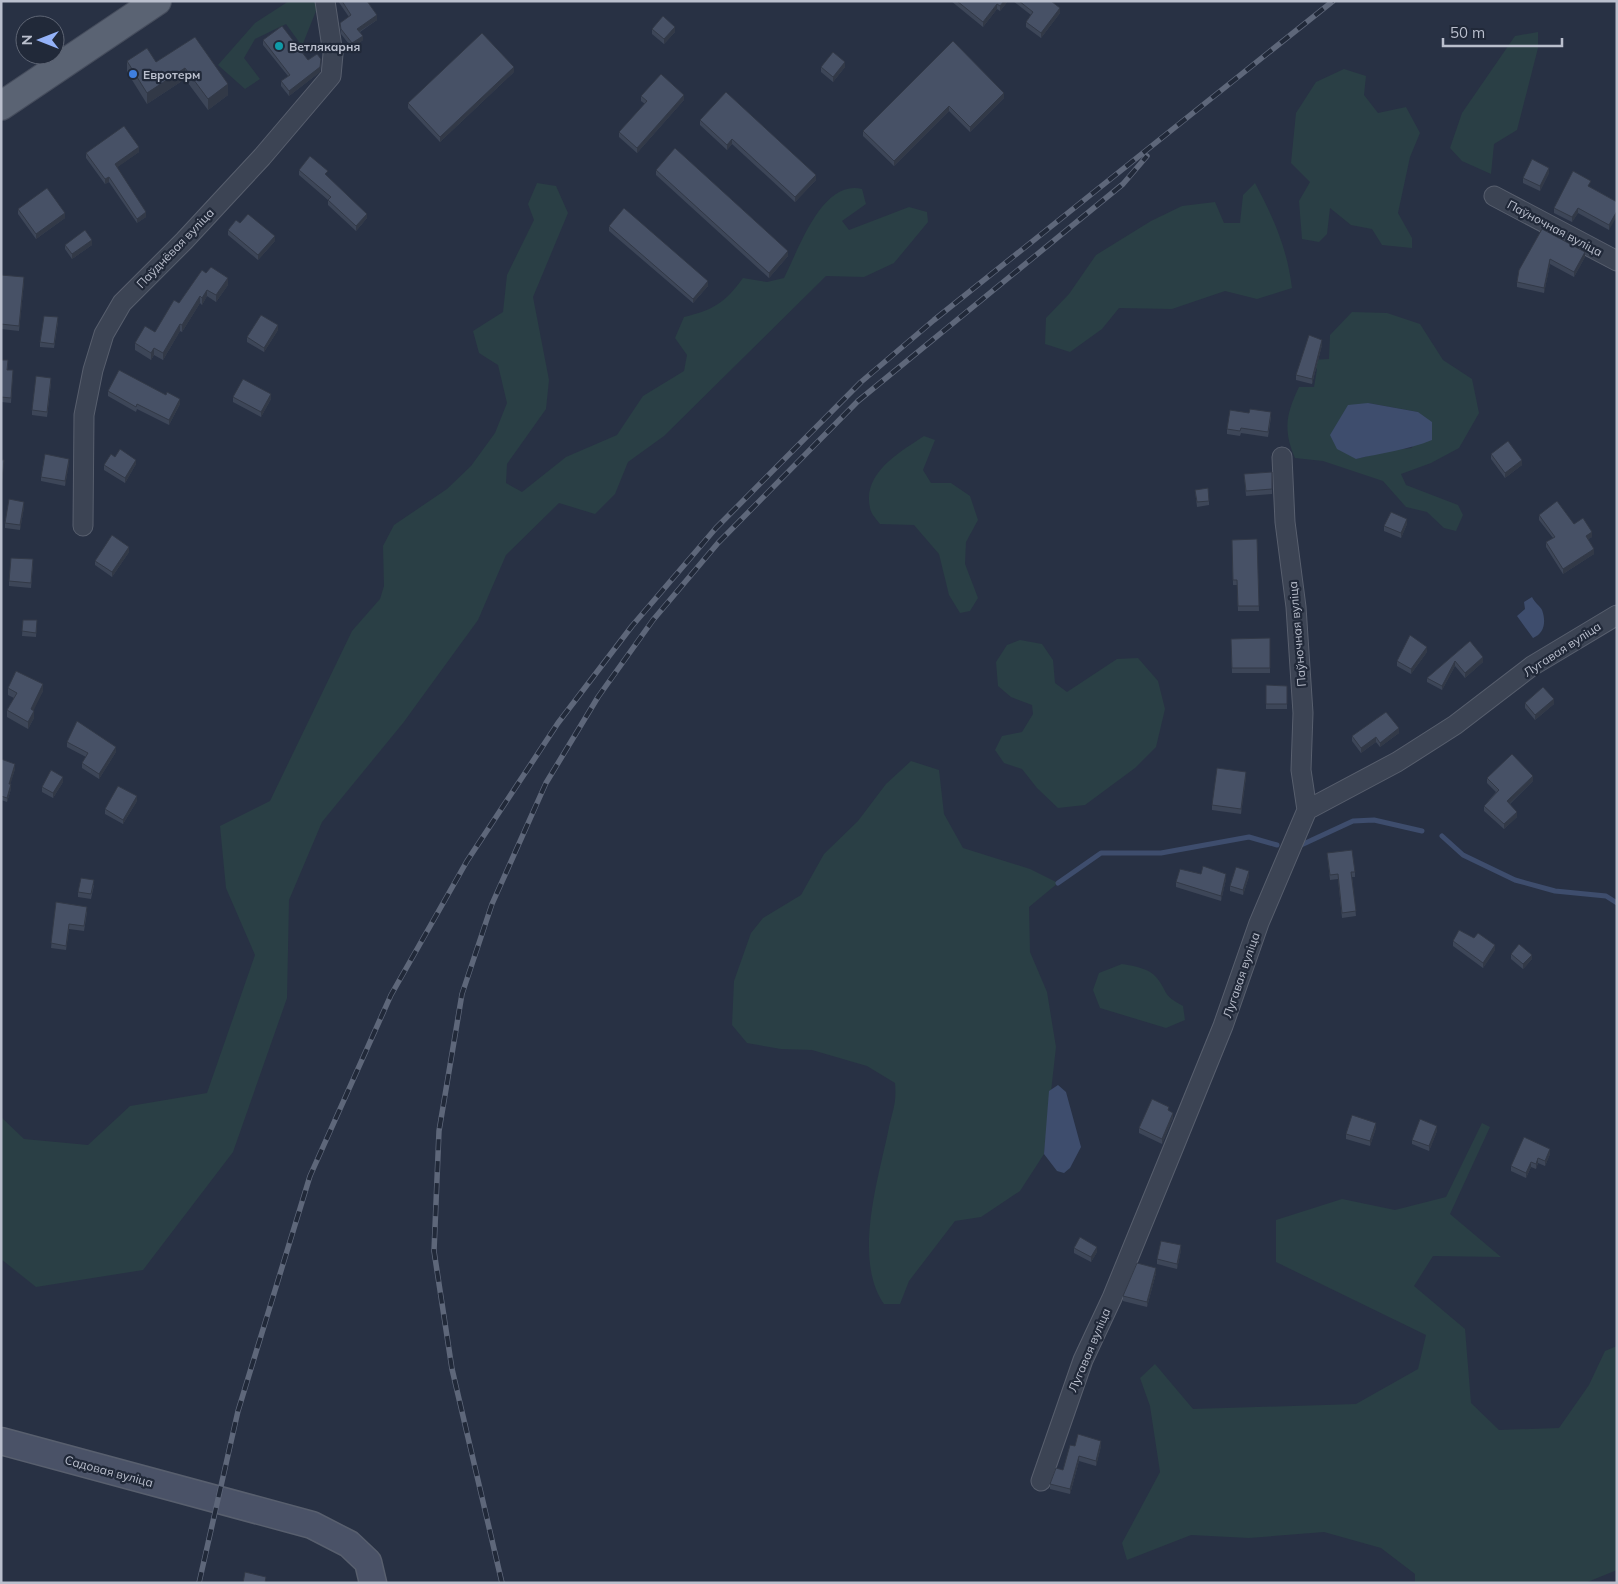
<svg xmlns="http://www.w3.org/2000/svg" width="1618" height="1584" font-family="Mulish,sans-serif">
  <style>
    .green { fill: #2a3f45; fill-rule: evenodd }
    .water { fill: #3e4d6d }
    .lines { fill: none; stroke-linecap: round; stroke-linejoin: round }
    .stream { stroke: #3e4d6d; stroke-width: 5 }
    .street-casing { stroke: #585f6e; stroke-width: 21 }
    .secondary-casing { stroke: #585f6e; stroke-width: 29 }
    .primary-casing { stroke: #464d5d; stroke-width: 30 }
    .street { stroke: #3c4454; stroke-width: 19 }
    .secondary { stroke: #4a5267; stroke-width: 26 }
    .primary { stroke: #5a6373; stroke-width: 28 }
    .rail-casing { stroke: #5e677a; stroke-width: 5.5 }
    .rail { stroke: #212939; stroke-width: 4; stroke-dasharray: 11; stroke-linecap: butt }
    .wall { fill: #3d4658 }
    .shaded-wall { fill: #323947 }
    .building { fill: #475166; stroke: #323947 }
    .culture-dot { fill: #0f9aa8; stroke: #212939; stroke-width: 2 }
    .shop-dot { fill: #3f7fe0; stroke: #212939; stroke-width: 2 }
    .labels { text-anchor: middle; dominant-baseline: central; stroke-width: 4.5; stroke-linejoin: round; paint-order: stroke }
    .poi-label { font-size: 12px; font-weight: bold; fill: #babfcd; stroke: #212939; text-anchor: start }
    .street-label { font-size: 12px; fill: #babfcd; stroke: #212939 }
  </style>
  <rect width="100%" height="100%" fill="#283144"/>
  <path class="green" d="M289,1H320L302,46L286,24L255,39L244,58L260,79L245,89L218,65L255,23Z
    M1538,32V48L1517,130L1494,144L1491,174L1462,161L1450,148L1462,113L1515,36Z
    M1344,69L1366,76L1364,95L1378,113L1406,107L1420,133L1410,157L1398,213L1412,238V248L1382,245L1372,229L1351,225L1330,208L1327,234L1319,242L1302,239L1299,201L1310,182L1291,163L1296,113L1316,82Z
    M537,183L556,186L568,213L533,297L549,380L546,409L507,464L506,483L522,492L566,457L617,435L643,396L684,371L687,355L675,338L684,317C713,310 725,303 743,278L767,282L784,278C799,249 822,179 862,189L866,204L842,221L849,230L909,207L927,212L928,222L894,263L864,277L826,276L664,436L628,462L615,494L595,514L559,503L506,555L478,620L403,723L322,822L289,900L287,998L233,1152L143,1270L36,1287L1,1259V1117L24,1139L88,1145L130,1106L207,1093L255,955L226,888L220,826L270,801L352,631L380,599L384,586L383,546L394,525L447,489L471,466L495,433L507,403L498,365L479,353L473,331L503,312L507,275L534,220L528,204Z
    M1255,183C1274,219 1287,248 1292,288L1257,299L1225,291L1172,309L1119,308L1102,329L1070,352L1045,344L1046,318L1069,294L1096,255L1151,221L1182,206L1215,202L1224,223H1240L1243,195Z
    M1352,312L1387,313L1420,324L1443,360L1472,379L1479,413L1459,448L1431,463L1401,474L1406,485L1458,505L1463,515L1456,531L1444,528L1427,512L1406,507L1383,481L1323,461L1295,458C1283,430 1286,414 1299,387H1314L1317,369L1310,366V360L1329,359L1330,335ZM1368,403L1418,412L1412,448L1392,450L1356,459Z
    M924,436L935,440L923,470L931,483H951L970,496L978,520L966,542L965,564L978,598L970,611L960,613L949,595L939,554L914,525L880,524C877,520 871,514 870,508C862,473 900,452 924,436Z
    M1020,640L1042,644L1053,660L1055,683L1067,692L1117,659L1138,658L1158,681L1165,709L1156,747L1135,768L1085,805L1058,808L1037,788L1022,769L1004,763L995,750L1002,736L1022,732L1033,714L1032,705L1011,697L998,686L996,662L1007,645Z
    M911,761L939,770L944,814L963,848L1030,869L1058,883L1029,907L1030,952L1047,992L1056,1047L1044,1154L1020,1191L981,1217L955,1221L909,1281L900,1304H884C853,1260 878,1180 888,1132C892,1111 897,1105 895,1083L867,1066L812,1050L781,1049L747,1043L732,1025L734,981L751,933L763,918L801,895L824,854L858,821L886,784Z
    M1122,964C1133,966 1149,968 1156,977C1169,993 1161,994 1183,1006L1185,1020L1166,1028L1100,1008L1093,990L1099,973Z
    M1482,1123L1490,1127L1450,1214L1501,1257L1433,1256L1414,1286L1465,1329L1471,1403L1499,1430L1559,1428L1589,1385L1605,1351L1617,1346V1570L1585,1583H1415V1574L1381,1548L1324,1532L1249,1538L1191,1535L1127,1560L1122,1543L1160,1472L1150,1406L1140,1378L1155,1364L1193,1409L1356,1404L1418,1369L1426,1335L1276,1262V1220L1342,1199L1395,1210L1446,1197Z"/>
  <path class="water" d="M1368,403L1418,412L1432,422V440C1408,450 1381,453 1356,459L1337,449L1330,435L1348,405Z
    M1532,597C1534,602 1540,606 1542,610C1546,621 1545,633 1533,638L1517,616L1525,609L1524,602Z
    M1058,1085L1066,1092L1081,1147L1070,1168L1064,1173L1057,1171L1044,1154L1049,1091Z"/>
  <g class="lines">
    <path class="stream" d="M1442,836L1463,855L1515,880L1555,891L1606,896L1617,903
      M1299,846L1353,821L1374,820L1422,831
      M1058,883L1101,853H1161L1249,837L1277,845"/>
    <g class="street-casing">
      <path id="street" d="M1494,196L1617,261
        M1282,457L1285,522L1296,607L1303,713L1301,770L1307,810
        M83,526L84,415L93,370L104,334L122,303L184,241L262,157L331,76L333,54L325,1
        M1041,1481L1083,1360L1112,1298L1175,1144L1223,1026L1259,923L1307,810L1397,762L1455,725L1532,666L1617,615"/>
    </g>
    <g class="secondary-casing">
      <path id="secondary" d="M1,1441L312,1525L349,1544L368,1562L373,1583"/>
    </g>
    <g class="primary-casing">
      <path id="primary" d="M1,106L157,1"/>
    </g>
    <use href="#street" class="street"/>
    <use href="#secondary" class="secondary"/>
    <use href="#primary" class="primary"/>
    <g class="rail-casing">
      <path id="rail" d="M199,1583L238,1411L310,1176L391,995L467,861L558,723L632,626L716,528L861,382L934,320L1333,1
        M502,1583L452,1369L434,1251L439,1131L462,994L492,904L546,783L598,697L653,620L718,543L858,401L1123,184L1147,156"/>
    </g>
    <use href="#rail" class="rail"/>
  </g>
  <path class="wall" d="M338,1H367L377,20L360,32L363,40L352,48L341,34L340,23L349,17Z
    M951,1H1008L1000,11L997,9L983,27Z
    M1013,1H1051L1060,13L1041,38L1026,27V22L1031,15Z
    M652,29L675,32L664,44L652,34Z
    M195,37L228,95L208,110L185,79L147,104L127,72V61L156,62Z
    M263,40L308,60L321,64L320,72L289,96L281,86V81L288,76L263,45Z
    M953,41L1004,98L970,132L949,111L894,166L863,136V131Z
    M821,67H845L833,82L821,72Z
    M514,72L440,142L408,108V103Z
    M641,96L684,100L637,153L619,137V132L645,104L641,101Z
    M700,120L816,180L795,202L732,144L727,150L700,125Z
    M139,152L117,167L146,217L137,223L109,182L105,184L86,158V153Z
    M299,170L328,176L327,177L367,218L356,231L328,205V200L299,175Z
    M656,170L788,256L769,278L656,175Z
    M1549,173L1540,191L1523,183V178Z
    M1591,186L1590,187L1617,202L1609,230L1578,213L1572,222L1554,213V208Z
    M18,209L65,218L36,239L18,214Z
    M240,223L275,241L258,260L228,235V230Z
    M609,226L708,286L693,303L609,231Z
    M1542,229L1585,257L1574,277L1550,264L1544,293L1517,287V282Z
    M65,245H92L72,259L65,249Z
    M206,273L228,285L216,302L207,296L202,305L200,303L182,332L180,331L163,360L154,355L151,360L135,350V343L155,332L179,303Z
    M1,275L24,282L19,331L1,329Z
    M58,322L54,348L40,347V342Z
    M278,330L264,352L247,342V337Z
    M1322,345L1312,384L1296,380V375Z
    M1,360L8,365L7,370H13L11,403L1,402Z
    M51,383L47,417L32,415V410Z
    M108,391L180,404L169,425L137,409L136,412L108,396Z
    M233,397L271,399L261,417L233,402Z
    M1271,417L1268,437L1241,433L1240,436L1227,434V429Z
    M1491,454L1522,465L1505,478L1491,459Z
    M115,457L136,464L125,483L104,470V465Z
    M69,463L65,486L41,481V477Z
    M1272,472V494L1246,496L1244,474Z
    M1195,490L1209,501V505L1197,507Z
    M24,507L20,530L5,528V523Z
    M1539,515L1592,537L1588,539L1594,554L1563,574L1546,547V542L1553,538L1539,520Z
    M1407,524L1401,538L1384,531V526Z
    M1257,539L1259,611H1238L1237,585H1233L1232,540Z
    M129,552L112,577L95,565V561Z
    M33,564L31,588L9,586V581Z
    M23,620H37L36,637L22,636Z
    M1270,638V673H1232L1231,639Z
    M1470,641L1483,662L1465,678L1455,666L1442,690L1427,682V678Z
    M1427,652L1411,674L1397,666V661Z
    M1266,685L1287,686V709H1266Z
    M8,688L43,691L33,710L34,718L28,729L7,717V710L14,698L8,695Z
    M1525,703L1554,704L1535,720L1525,708Z
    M1399,733L1380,747L1376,742L1361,753L1352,741V736Z
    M67,742L116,752L99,779L82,768V763L86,757L67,747Z
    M1,759L15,769L10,784L11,789L7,802L1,800Z
    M1246,777L1241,814L1212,810V805Z
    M1487,778L1533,781L1510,804L1517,817L1504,829L1484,811V806L1496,792L1487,783Z
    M63,782L53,798L42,792V787Z
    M137,801L123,824L105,814V809Z
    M1327,853L1355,872V877H1352L1356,916L1342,918L1338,879L1330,880Z
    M1201,874L1226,879L1221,901L1176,887V882Z
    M1249,876L1243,895L1230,891V886Z
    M94,885L91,899L78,897V892Z
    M56,902L87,912L84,931L69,929L66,950L51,948Z
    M1453,941L1495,950L1483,968L1453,946Z
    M1511,954L1532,959L1523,969L1511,959Z
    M1169,1111L1173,1118L1162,1144L1139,1133V1128Z
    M1376,1128L1370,1146L1346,1139V1134Z
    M1437,1131L1429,1151L1412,1144V1140Z
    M1550,1154L1545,1166L1538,1163L1536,1169L1531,1167L1526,1178L1511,1171V1166Z
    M1074,1248L1097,1252L1091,1262L1074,1253Z
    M1181,1250L1177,1269L1157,1264V1259Z
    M1156,1273L1147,1307L1123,1301V1296Z
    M1075,1446H1101L1096,1466L1079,1461L1070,1494L1050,1489V1484L1063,1470Z"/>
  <path class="shaded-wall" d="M1004,1H1008L1000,11V6Z
    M997,4V9L983,27V22Z
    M1060,8V13L1041,38V33Z
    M377,15V20L357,33V29Z
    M675,27V32L664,44V39Z
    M363,36V40L352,48V43Z
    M321,59L320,72L289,96V91Z
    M845,62V67L833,82V77Z
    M514,67V72L440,142V137Z
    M185,68V79L147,104V93Z
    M228,84V95L208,110V99Z
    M1004,93V98L970,132V127Z
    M684,95V100L637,153V148Z
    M949,106V111L894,166V161Z
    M732,139V144L727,150V145Z
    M139,147V152L115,169V164Z
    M1549,168V173L1540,191V186Z
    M816,175V180L795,202V197Z
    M109,177V182L105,184V179Z
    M1578,208V213L1572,222V217Z
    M1617,211V216L1609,230V225Z
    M146,212V217L137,223V219Z
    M65,213V218L36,239V234Z
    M367,214V218L356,231V226Z
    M275,236V241L258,260V255Z
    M92,240V245L72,259V254Z
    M788,251V256L769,278V273Z
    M1585,252V257L1574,277V272Z
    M1550,259V264L1544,293V288Z
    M24,277V282L19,331V326Z
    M228,278V285L216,302V295Z
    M708,281V286L693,303V299Z
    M207,290V296L202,305V298Z
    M200,296V303L182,332V325Z
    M180,324V331L163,360V353Z
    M278,325V330L264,352V348Z
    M1322,340V345L1312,384V379Z
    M154,348V355L151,360V353Z
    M271,394V399L261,417V412Z
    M180,399V404L169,425V420Z
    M69,459V463L65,486V481Z
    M136,460V464L125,483V478Z
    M1522,460V465L1505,478V473Z
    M24,502V507L20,530V525Z
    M1407,519V524L1401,538V533Z
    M1592,532V537L1586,541V536Z
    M129,547V552L112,577V572Z
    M1594,549V554L1563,574V569Z
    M1427,647V652L1411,674V669Z
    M1483,657V662L1465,678V673Z
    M1455,661V666L1442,690V686Z
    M43,684V691L31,716V709Z
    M1554,699V704L1535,720V715Z
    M34,711V718L28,729V722Z
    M1399,728V733L1380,747V743Z
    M1376,737V742L1361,753V748Z
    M116,747V752L99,779V774Z
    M15,764V769L9,789V784Z
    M1246,772V777L1241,814V809Z
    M1533,776V781L1507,806V801Z
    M63,777V782L53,798V793Z
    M11,784V789L7,802V798Z
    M137,796V801L123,824V820Z
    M1517,812V817L1504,829V824Z
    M1249,871V876L1243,895V890Z
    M1226,874V879L1221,901V896Z
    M69,924V929L66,950V946Z
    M1495,945V950L1483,968V963Z
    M1532,955V959L1523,969V964Z
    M1173,1113V1118L1162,1144V1139Z
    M1376,1123V1128L1370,1146V1141Z
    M1437,1126V1131L1429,1151V1146Z
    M1550,1149V1154L1545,1166V1161Z
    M1538,1158V1163L1536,1169V1164Z
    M1531,1162V1167L1526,1178V1173Z
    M1181,1245V1250L1177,1269V1264Z
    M1097,1247V1252L1091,1262V1257Z
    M1156,1268V1273L1147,1307V1302Z
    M1101,1441V1446L1096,1466V1461Z
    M1079,1456V1461L1070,1494V1489Z"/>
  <path class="building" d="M342,1H367L377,15L357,29L363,36L352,43L341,29L340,23L351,15Z
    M957,1H1004L1000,6L997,4L983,22Z
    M1019,1H1051L1060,8L1041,33L1026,22L1033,12Z
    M663,16L675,27L664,39L652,29Z
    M282,26L308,60L317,54L321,59L320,67L289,91L281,81L290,75L263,40Z
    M482,33L514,67L440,137L408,103Z
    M195,37L228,84L208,99L185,68L147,93L127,61L147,48L156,62Z
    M953,41L1004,93L970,127L949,106L894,161L863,131Z
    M833,52L845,62L833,77L821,67Z
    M661,74L684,95L637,148L619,132L647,101L641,96Z
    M726,92L816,175L795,197L732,139L727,145L700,120Z
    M124,126L139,147L115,164L146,212L137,219L109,177L105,179L86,153Z
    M675,148L788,251L769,273L656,170Z
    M310,156L328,171L325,174L367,214L356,226L328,200L331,197L299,170Z
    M1532,159L1549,168L1540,186L1523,178Z
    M1573,171L1591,181L1588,186L1617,202V211L1609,225L1578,208L1572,217L1554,208Z
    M47,188L65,213L36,234L18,209Z
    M624,208L708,281L693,299L609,226Z
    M248,214L275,236L258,255L228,230L236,220L240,223Z
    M1542,229L1585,252L1574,272L1550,259L1544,288L1517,282L1519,270Z
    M85,230L92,240L72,254L65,245Z
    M211,267L228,278L216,295L207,290L202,298L200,296L182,325L180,324L163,353L154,348L151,353L135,343L145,326L155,332L174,300L179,303L202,270L206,273Z
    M1,275L24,277L19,326L1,324Z
    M261,315L278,325L264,348L247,337Z
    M44,316L58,317L54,344L40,342Z
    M1309,335L1322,340L1312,379L1296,375Z
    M1,360H8L7,370H13L11,398L1,397Z
    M119,370L166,395L167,392L180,399L169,420L137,404L136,407L108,391Z
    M36,376L51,378L47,412L32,410Z
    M243,379L271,394L261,412L233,397Z
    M1250,409L1271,412L1268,432L1241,428L1240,431L1227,429L1230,410L1249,413Z
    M1508,441L1522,460L1505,473L1491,454Z
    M120,449L136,460L125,478L104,465L111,454L115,457Z
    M45,454L69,459L65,481L41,477Z
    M1,460H4L1,489Z
    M1272,472V489L1246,491L1244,474Z
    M1208,488L1209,501L1197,502L1195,490Z
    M9,499L24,502L20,525L5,523Z
    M1557,501L1574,524L1583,518L1592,532L1586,536L1594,549L1563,569L1546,542L1555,537L1539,515Z
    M1391,512L1407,519L1401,533L1384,526Z
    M112,535L129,547L112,572L95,561Z
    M1257,539L1259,606H1238L1237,580H1233L1232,540Z
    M11,558L33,559L31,583L9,581Z
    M23,620H37L36,633L22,631Z
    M1410,635L1427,647L1411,669L1397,661Z
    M1270,638V668H1232L1231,639Z
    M1470,641L1483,657L1465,673L1455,661L1442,686L1427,678Z
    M16,671L43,684L31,709L34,711L28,722L7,710L17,693L8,688Z
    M1266,685L1287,686V704H1266Z
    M1543,687L1554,699L1535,715L1525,703Z
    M1386,712L1399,728L1380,743L1376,737L1361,748L1352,736Z
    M77,721L116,747L99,774L82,763L88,753L67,742Z
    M1512,754L1533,776L1507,801L1517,812L1504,824L1484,806L1499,790L1487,778Z
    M1,759L15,764L9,784H11L7,798L1,796Z
    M1217,768L1246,772L1241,809L1212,805Z
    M51,770L63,777L53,793L42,787Z
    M118,786L137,796L123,820L105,809Z
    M1352,850L1355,872H1351L1356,911L1342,913L1338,874L1330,875L1327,853Z
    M1203,866L1226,874L1221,896L1176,882L1180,869L1201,874Z
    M1236,867L1249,871L1243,890L1230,886Z
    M81,878L94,880L91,894L78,892Z
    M56,902L87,907L84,926L69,924L66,946L51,943Z
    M1459,930L1474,938L1478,933L1495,945L1483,963L1453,941Z
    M1519,944L1532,955L1523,964L1511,954Z
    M1152,1099L1169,1107L1168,1110L1173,1113L1162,1139L1139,1128Z
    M1352,1115L1376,1123L1370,1141L1346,1134Z
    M1420,1119L1437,1126L1429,1146L1412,1140Z
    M1524,1137L1550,1149L1545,1161L1538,1158L1536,1164L1531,1162L1526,1173L1511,1166Z
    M1080,1237L1097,1247L1091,1257L1074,1248Z
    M1161,1241L1181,1245L1177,1264L1157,1259Z
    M1137,1263L1156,1268L1147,1302L1123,1296Z
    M1078,1434L1101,1441L1096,1461L1079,1456L1070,1489L1050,1484L1056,1468L1063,1470L1070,1445L1075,1446Z
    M245,1572L266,1577L265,1583H243Z"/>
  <circle class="culture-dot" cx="279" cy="46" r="5"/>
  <circle class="shop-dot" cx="133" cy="74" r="5"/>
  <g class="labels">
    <g class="poi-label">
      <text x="289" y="46">Ветлякарня</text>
      <text x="143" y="74">Евротерм</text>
    </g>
    <g class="street-label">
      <text transform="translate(1555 228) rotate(28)">Паўночная вуліца</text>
      <text transform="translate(175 248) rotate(-46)">Паўднёвая вуліца</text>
      <text transform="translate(1297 634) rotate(-95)">Паўночная вуліца</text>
      <text transform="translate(1562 649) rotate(-33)">Лугавая вуліца</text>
      <text transform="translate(1241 975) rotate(-71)">Лугавая вуліца</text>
      <text transform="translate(1089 1350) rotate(-67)">Лугавая вуліца</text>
      <text transform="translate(109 1471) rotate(15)">Садовая вуліца</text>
    </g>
  </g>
  <rect width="1618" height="1584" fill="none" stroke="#babfcd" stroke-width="5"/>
  <g transform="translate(40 40) rotate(270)"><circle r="24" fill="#212939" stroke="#5e6574"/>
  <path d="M0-4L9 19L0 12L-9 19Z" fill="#94b2f8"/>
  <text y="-8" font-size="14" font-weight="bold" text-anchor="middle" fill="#babfcd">N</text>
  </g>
  <path d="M1443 38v8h119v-8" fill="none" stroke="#babfcd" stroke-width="2.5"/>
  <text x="1450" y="38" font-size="15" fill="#babfcd" stroke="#212939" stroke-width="4" paint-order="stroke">50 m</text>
</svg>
